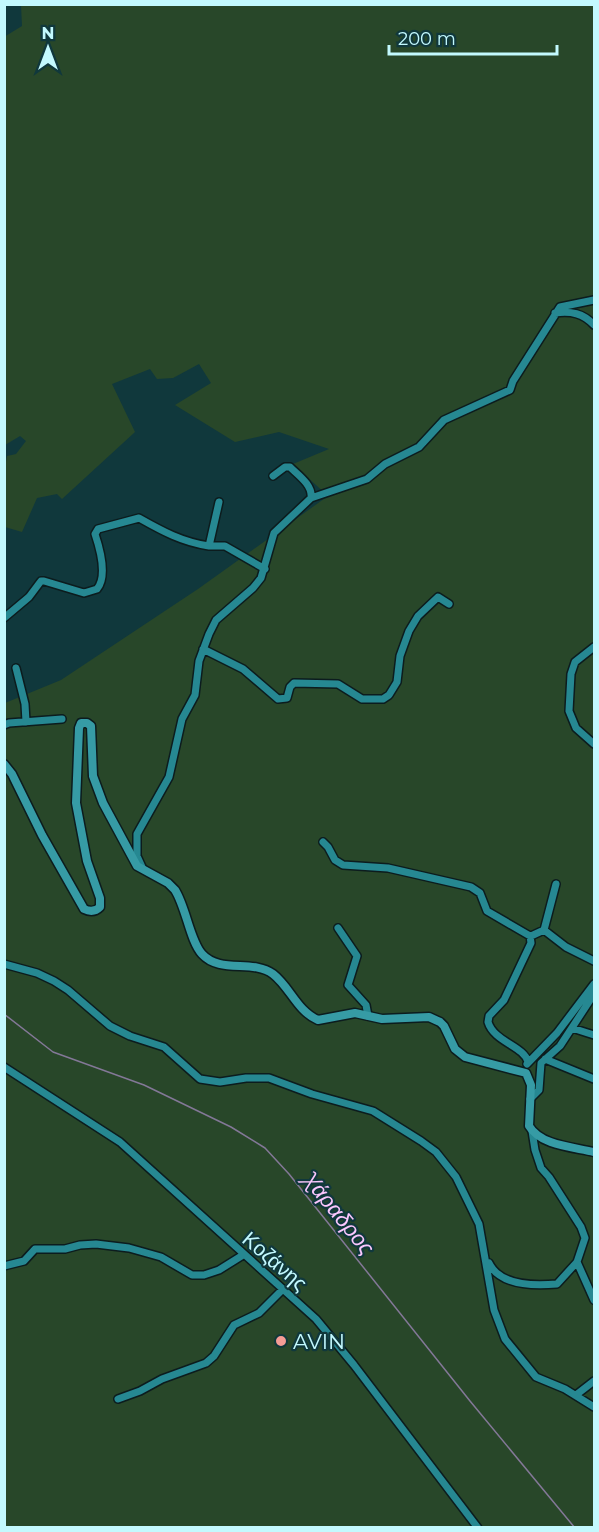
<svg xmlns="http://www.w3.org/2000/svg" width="599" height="1532" font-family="Montserrat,sans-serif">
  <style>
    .green { fill: #284729 }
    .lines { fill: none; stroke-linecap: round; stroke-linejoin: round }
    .stream { stroke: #837897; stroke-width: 1.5 }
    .minor-casing { stroke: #0c1c1e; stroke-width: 10 }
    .major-casing { stroke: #0c1c1e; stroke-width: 11 }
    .minor { stroke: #268892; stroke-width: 7 }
    .major { stroke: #369ba5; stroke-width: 8 }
    .poi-dot { fill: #f59c95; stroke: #10383c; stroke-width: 2 }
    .labels { text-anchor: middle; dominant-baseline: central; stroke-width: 4.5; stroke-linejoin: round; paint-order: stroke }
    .street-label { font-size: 21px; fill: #c3f9fe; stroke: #10383c }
    .poi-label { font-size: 21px; fill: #c3f9fe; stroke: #10383c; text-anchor: start }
    .water-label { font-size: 22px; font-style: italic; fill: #fbc7fe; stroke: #10383c }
  </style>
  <rect width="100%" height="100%" fill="#10383c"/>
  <path class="green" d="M21,5H594V1527H5V703L61,680L198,589L328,496L293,464L329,449L279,432L235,442L175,405L211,383L199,364L173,378L157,379L150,369L112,384L135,432L62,499L57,494L37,498L22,532L5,527L4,473L7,456L16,454L26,441L20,436L5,445L4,37L22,26Z"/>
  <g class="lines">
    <path class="stream" d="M4,1014L53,1052L144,1085L231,1127L265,1148L289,1174L470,1401L575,1528"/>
    <g class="minor-casing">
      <path id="minor" d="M555,313C571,311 583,313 594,325
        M273,476L285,467H290C298,475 313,485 311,498
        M219,502L209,546H225L265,569
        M4,618L29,597L41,581H44L84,593L97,589C108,576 100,549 95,534L98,529L139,518C162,531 182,542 209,546
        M594,647L575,662L571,674L569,711L576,728L594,744
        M203,649L243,669L278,699L287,698L290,687L294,683L338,684L362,699H383L389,695L397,682L400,656L409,631L418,616L438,597L449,604
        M16,668L25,704L26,722
        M4,725L9,723L62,719
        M323,842L328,847L335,860L343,865L388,868L471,887L480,893L487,911L530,936L531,943L504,1000L489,1016L488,1022C494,1042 524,1046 528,1062
        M142,867L137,856V834L169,777L182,719L195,695L199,661L209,634L216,620L253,588L261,578L274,533L311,498L367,479L385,464L419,447L444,420L510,390L513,381L560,307L594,300
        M338,928L357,956L348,985L366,1005L368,1016
        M544,930L566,947L594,961
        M531,936L544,930L556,884
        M4,964L37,973L54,981L68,990L110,1026L130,1036L164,1047L200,1079L220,1082L246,1078H269L312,1094L373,1111L421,1141L436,1152L456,1177L479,1224L494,1310L505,1339L536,1377L565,1389L594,1407
        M572,1028L594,1035
        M545,1059L594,1079
        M527,1064L557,1033L594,984
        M4,1067L120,1142L316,1319L354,1365L478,1528
        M530,1099L539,1090L541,1063L560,1046L594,994
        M577,1262L594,1300
        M489,1263C500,1286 535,1286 557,1284L577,1262L585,1238L581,1227L549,1177L541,1168L535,1150L532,1131
        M4,1266L24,1261L35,1249H65L80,1245L96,1244L129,1248L161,1257L192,1275H204L219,1270L243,1255
        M576,1395L594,1381
        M118,1399L140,1391L162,1379L206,1363L214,1356L234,1325L259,1313L283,1289"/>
    </g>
    <g class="major-casing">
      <path id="major" d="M4,764L12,774L42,835L84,909C90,912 95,912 100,907V898L87,861L76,803L79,728L81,723H87L91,726L93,776L103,803L137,866L168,883L175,890C186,907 190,941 202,954C220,974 253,959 273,974C290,987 297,1011 318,1020L355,1013L382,1019L429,1017L440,1022L444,1026L455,1049L465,1057L526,1073L531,1085L529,1126C541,1146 574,1147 594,1152"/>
    </g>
    <use href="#minor" class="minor"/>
    <use href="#major" class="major"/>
  </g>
  <circle class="poi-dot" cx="281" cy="1341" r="6"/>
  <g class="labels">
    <g class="street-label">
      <text transform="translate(275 1261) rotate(41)">Κοζάνης</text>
    </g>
    <g class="poi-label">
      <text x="293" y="1341">AVIN</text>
    </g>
    <g class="water-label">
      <text transform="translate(339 1214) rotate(51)">Χάραδρος</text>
    </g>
  </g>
  <rect width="599" height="1532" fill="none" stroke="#c3f9fe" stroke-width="12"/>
  <g transform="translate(48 48)" stroke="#10383c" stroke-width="4.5" paint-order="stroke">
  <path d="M0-4.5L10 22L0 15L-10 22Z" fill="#c3f9fe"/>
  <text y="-9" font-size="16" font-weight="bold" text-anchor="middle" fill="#c3f9fe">N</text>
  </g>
  <path d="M389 45v9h168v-9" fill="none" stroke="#c3f9fe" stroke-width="3"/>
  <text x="398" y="45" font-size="18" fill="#c3f9fe" stroke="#10383c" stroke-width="4.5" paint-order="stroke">200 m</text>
</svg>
